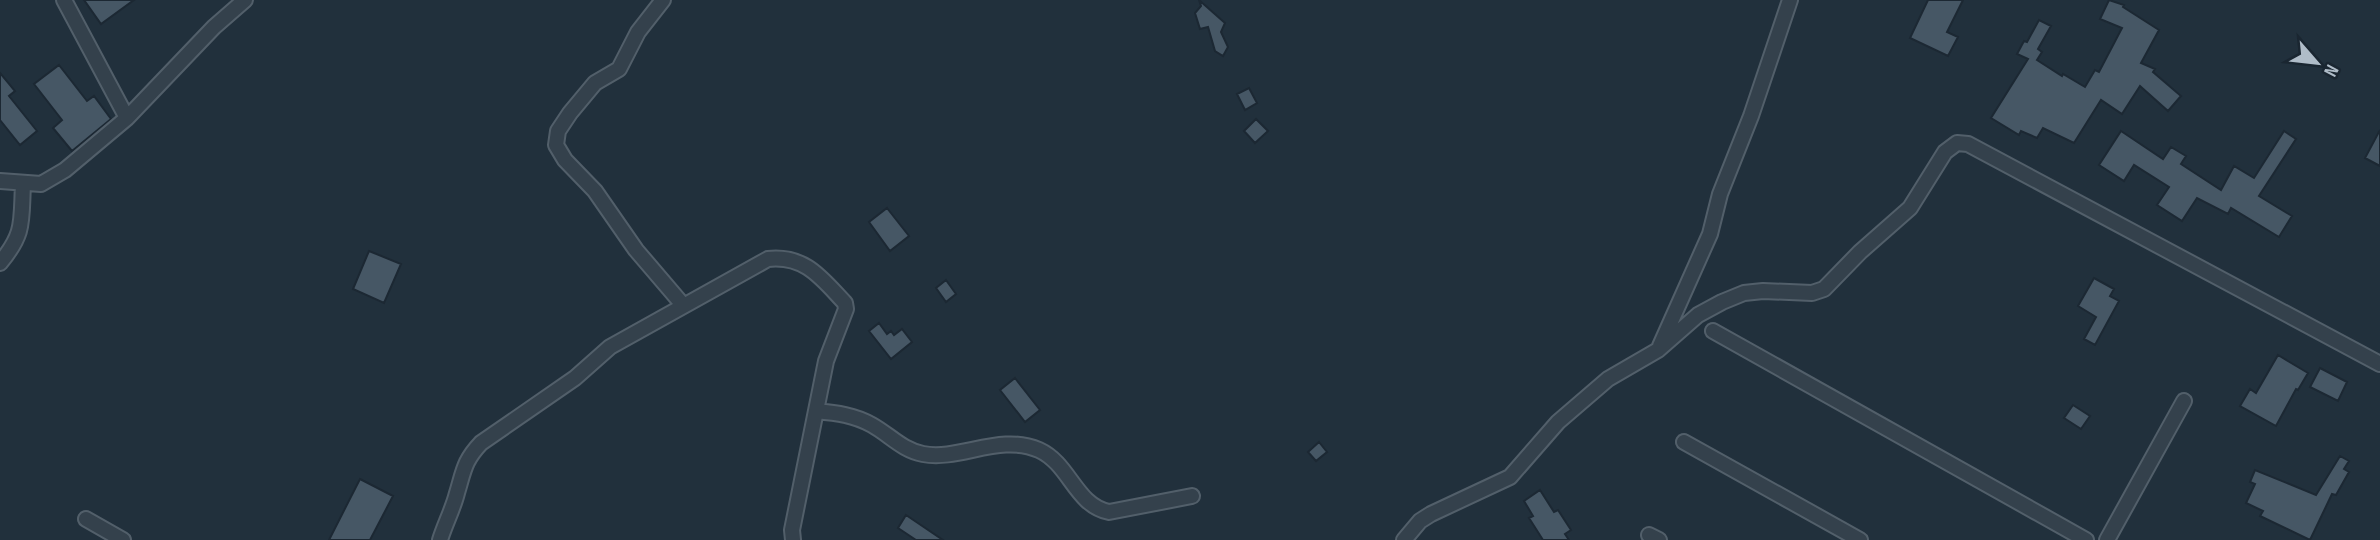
<svg xmlns="http://www.w3.org/2000/svg" width="2380" height="540" font-family="'Sofia Sans Condensed',sans-serif">
  <style>
    .building { fill: #465765; stroke: #1c2833; stroke-width: 2 }
    .lines { fill: none; stroke-linecap: round; stroke-linejoin: round }
    .minor-casing { stroke: #525f6a; stroke-width: 18 }
    .minor { stroke: #34414c; stroke-width: 14 }
  </style>
  <rect width="100%" height="100%" fill="#21303c"/>
  <path class="building" d="M84,0H134L101,24Z
    M1199,0L1225,23L1221,32L1228,47L1223,56L1215,51L1208,27L1200,29L1195,13L1201,6Z
    M1928,0H1963L1947,32L1958,37L1948,56L1910,38Z
    M2109,0L2124,5L2123,7L2159,30L2141,63L2155,69L2153,72L2181,96L2168,111L2140,86L2122,114L2101,100L2074,143L2043,128L2037,138L2021,131L2019,135L1991,118L2028,59L2017,54L2024,41L2027,42L2039,20L2051,26L2038,49L2042,52L2037,60L2062,76L2063,74L2085,87L2095,70L2099,72L2122,28L2100,19Z
    M59,65L87,101L94,96L111,119L72,151L53,128L62,120L34,84Z
    M0,73L15,91L9,96L37,131L20,145L0,120Z
    M1249,88L1257,103L1245,110L1237,94Z
    M1256,119L1268,131L1255,143L1244,131Z
    M2380,130V166L2365,158Z
    M2121,131L2163,159L2171,147L2186,156L2181,164L2221,190L2234,166L2254,178L2284,131L2296,139L2259,196L2292,216L2279,237L2231,208L2228,214L2197,198L2182,221L2157,205L2169,187L2134,165L2124,181L2099,165Z
    M887,208L909,236L890,251L869,222Z
    M369,251L401,264L384,303L353,289Z
    M2094,278L2114,289L2110,296L2119,301L2095,345L2084,339L2096,317L2078,306Z
    M946,280L956,294L946,302L936,288Z
    M879,323L887,334L891,331L894,335L902,329L912,342L891,359L869,331Z
    M2278,355L2308,373L2298,390L2296,389L2276,426L2240,406L2250,389L2256,393Z
    M2320,368L2347,382L2338,401L2310,387Z
    M1015,378L1040,410L1025,422L1000,390Z
    M2073,405L2090,416L2081,429L2064,418Z
    M1319,442L1327,452L1316,461L1308,452Z
    M2340,456L2349,461L2344,469L2349,472L2336,495L2332,494L2310,540L2260,516L2263,511L2246,503L2255,484L2250,482L2255,470L2316,495Z
    M360,479L393,496L370,540H329Z
    M1540,490L1554,512L1558,510L1571,530L1565,534L1569,540H1543L1529,518L1533,516L1524,501Z
    M906,515L943,540H916L898,528Z"/>
  <g class="lines">
    <g class="minor-casing">
      <path id="minor" d="M64,0L127,118
        M663,0L638,32L619,69L595,83L570,113L558,131L556,145L565,160L595,191L636,250L683,305
        M0,181L41,184L65,170L127,118L214,27L245,0
        M0,263C25,233 21,222 23,184
        M1713,331L2086,540
        M1660,346L1710,234L1720,194L1751,116L1790,0
        M816,411C837,413 854,415 872,425C890,435 902,450 923,454C960,461 1000,433 1039,450C1070,464 1075,505 1109,512L1192,496
        M1684,442L1860,540
        M86,519L123,540
        M1649,535L1659,540
        M440,540C445,524 453,509 457,493C464,470 464,461 481,443L575,378L610,347L768,259C806,255 822,279 845,303L846,309L826,361L792,530L793,540
        M1404,540L1420,521L1431,514L1510,477L1558,422L1608,379L1658,350L1698,315L1722,302L1744,293L1763,291L1812,293L1824,289L1860,252L1910,208L1945,152L1957,143L1968,144L2380,364
        M2107,540L2184,401"/>
    </g>
    <use href="#minor" class="minor"/>
  </g>
  <g transform="translate(2317 63) rotate(118)" stroke="#1a2631" stroke-width="5" paint-order="stroke">
  <path d="M0-5L12 26L0 18L-12 26Z" fill="#afbcc8"/>
  <text y="-10" font-size="19" font-weight="bold" text-anchor="middle" fill="#afbcc8">N</text>
  </g>
</svg>
